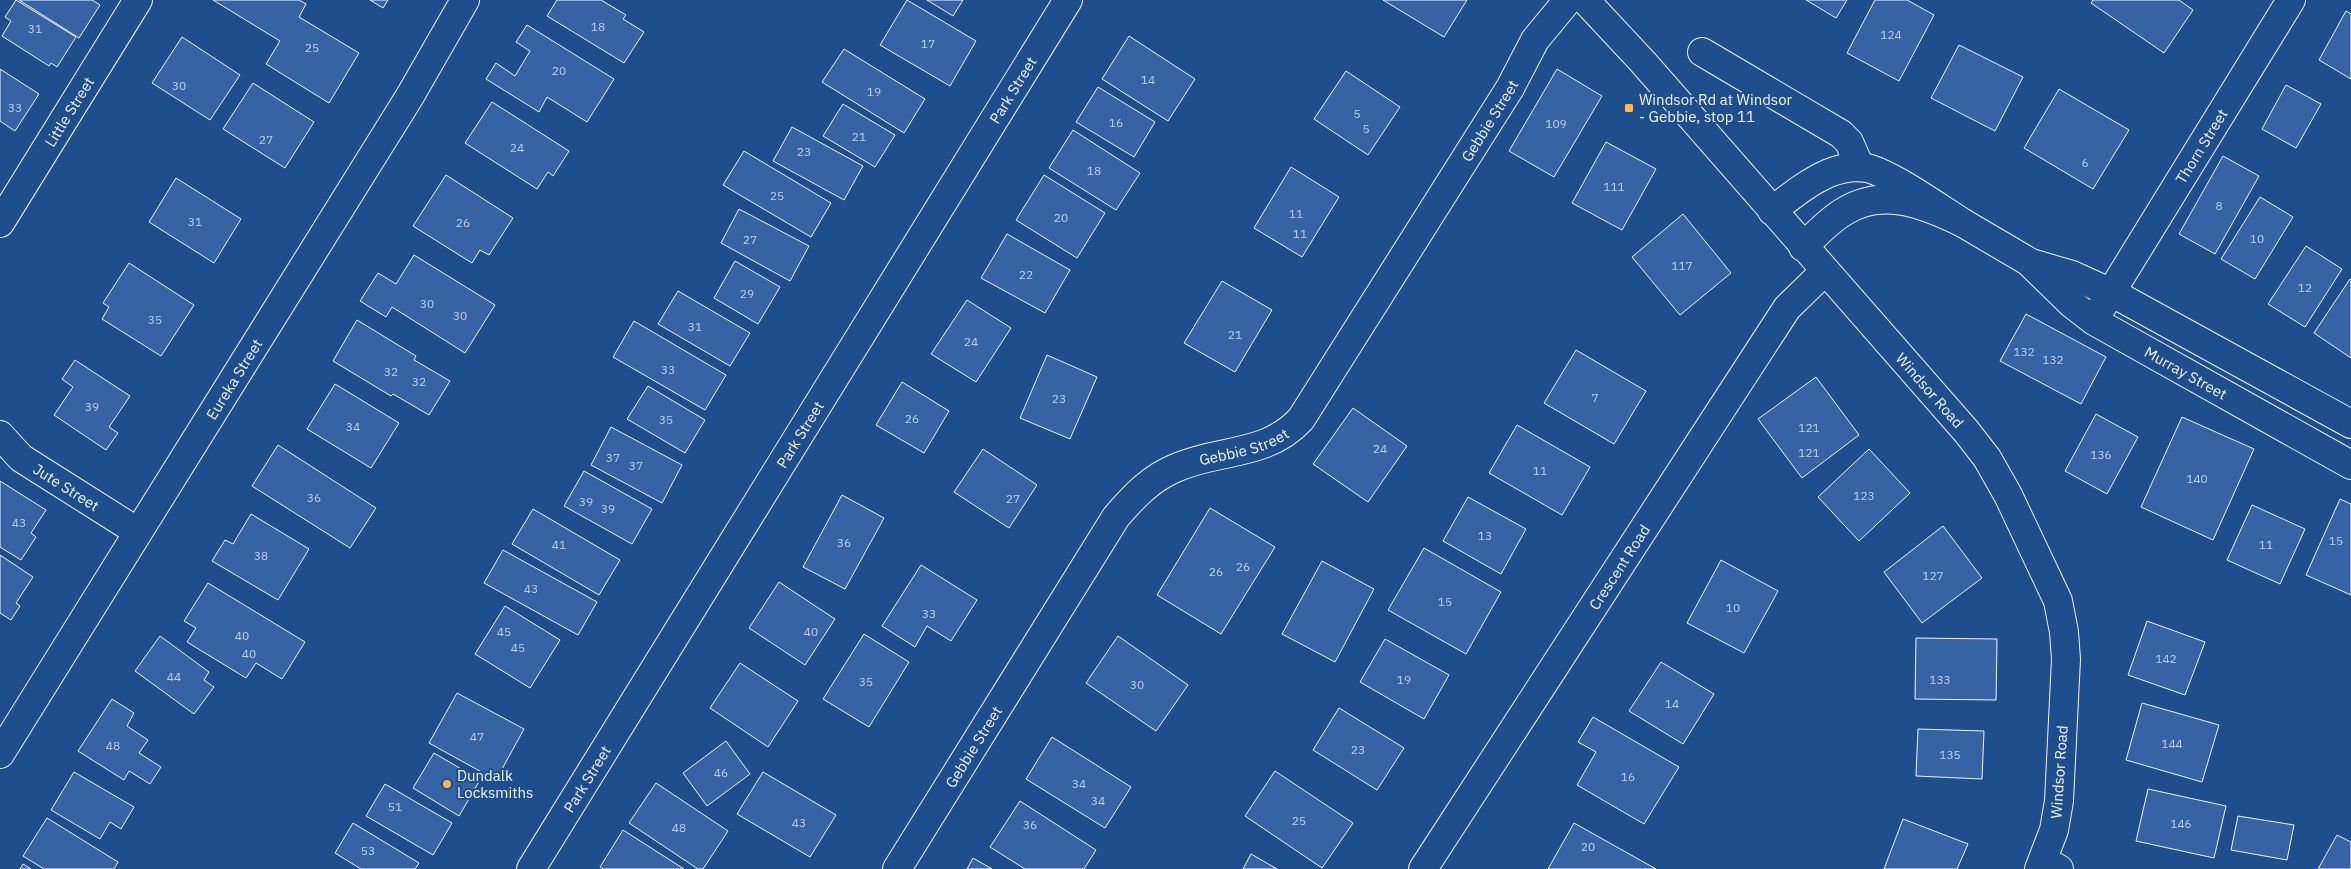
<svg xmlns="http://www.w3.org/2000/svg" width="2351" height="869" font-family="'IBM Plex Sans',sans-serif">
  <style>
    .building { fill: #3563a3; stroke: #f2f6ff }
    .lines { fill: none; stroke-linecap: round; stroke-linejoin: round }
    .minor-casing { stroke: #f2f6ff; stroke-width: 30 }
    .major-casing { stroke: #f2f6ff; stroke-width: 30 }
    .minor { stroke: #1f4e8c; stroke-width: 28 }
    .major { stroke: #1f4e8c; stroke-width: 28 }
    .poi-dot { fill: #ffb74d; stroke: #1f4e8c; stroke-width: 2 }
    .labels { text-anchor: middle; dominant-baseline: central; stroke-width: 4; stroke-linejoin: round; paint-order: stroke }
    .number-label { font-size: 12px; fill: #c3d1e8 }
    .street-label { font-size: 15px; fill: #f2f6ff; stroke: #1f4e8c }
    .poi-label { font-size: 15px; fill: #f2f6ff; stroke: #1f4e8c; text-anchor: start }
  </style>
  <rect width="100%" height="100%" fill="#1f4e8c"/>
  <path class="building" d="M16,0L76,37L57,67L51,63L49,66L2,36L11,21L5,17Z
    M19,0H92L100,5L79,38Z
    M213,0H299L306,4L299,17L359,53L329,103L266,64L280,41Z
    M370,0H388L383,8Z
    M557,0H601L626,15L623,19L644,32L624,63L547,16Z
    M907,0L976,41L950,86L880,45Z
    M927,0H963L953,16Z
    M1383,0H1467L1444,37Z
    M1806,0H1847L1836,18Z
    M1875,0H1907L1934,15L1899,81L1847,53Z
    M2093,0H2179L2193,10L2164,53L2091,3Z
    M2346,11L2351,14V79L2319,60Z
    M527,25L614,79L587,122L547,97L539,112L486,79L496,63L515,76L530,51L516,42Z
    M1129,36L1195,79L1168,121L1102,79Z
    M182,37L240,75L210,120L152,83Z
    M1959,45L2023,77L1995,131L1931,98Z
    M844,49L925,99L904,133L822,82Z
    M0,69L39,94L15,131L0,121Z
    M1557,69L1602,96L1554,177L1509,151Z
    M1346,71L1400,107L1368,155L1314,119Z
    M253,83L314,122L285,168L223,129Z
    M2286,85L2321,104L2296,148L2262,129Z
    M1098,87L1155,122L1134,157L1076,122Z
    M2059,89L2129,130L2093,189L2024,148Z
    M492,102L569,151L553,176L548,172L537,189L465,143Z
    M843,104L895,135L875,167L823,136Z
    M792,127L863,166L844,200L773,161Z
    M1073,130L1140,173L1116,210L1049,168Z
    M1606,142L1656,169L1622,230L1572,203Z
    M744,151L831,203L811,237L723,185Z
    M2223,156L2259,176L2215,254L2179,234Z
    M1291,167L1339,197L1302,257L1254,228Z
    M446,175L513,218L489,255L480,250L472,263L413,226Z
    M1044,175L1105,213L1077,258L1016,220Z
    M176,178L241,219L214,263L149,222Z
    M2260,197L2293,217L2255,279L2221,259Z
    M739,209L809,246L790,281L721,243Z
    M1683,214L1731,273L1680,315L1632,257Z
    M1007,234L1070,270L1045,313L981,278Z
    M2306,246L2342,269L2305,327L2268,304Z
    M414,255L495,305L465,353L392,307L386,317L360,301L378,273L396,284Z
    M735,261L780,287L758,324L714,298Z
    M129,263L194,305L161,356L102,319L109,307L103,303Z
    M2350,279L2351,280V358L2314,333Z
    M1222,281L1272,310L1235,372L1184,343Z
    M678,291L750,333L730,366L658,324Z
    M967,300L1011,328L976,382L931,354Z
    M2026,314L2106,357L2081,404L2000,361Z
    M357,320L416,356L414,360L450,381L429,415L393,394L391,396L333,361Z
    M634,321L726,375L705,410L613,357Z
    M1576,350L1646,391L1614,444L1544,403Z
    M1047,355L1097,377L1070,439L1020,418Z
    M75,360L130,396L109,427L118,433L106,450L54,415L73,387L62,379Z
    M1816,377L1859,435L1802,478L1758,419Z
    M902,382L949,411L924,453L876,425Z
    M335,384L399,423L371,468L307,429Z
    M648,386L705,420L685,453L627,419Z
    M1353,408L1407,446L1368,502L1313,464Z
    M2096,414L2138,437L2107,494L2065,471Z
    M2182,417L2254,449L2213,540L2141,507Z
    M1517,425L1590,467L1562,515L1489,473Z
    M611,427L682,465L662,503L591,465Z
    M278,445L376,508L350,548L252,486Z
    M983,449L1037,485L1009,528L954,492Z
    M1869,449L1910,493L1859,541L1818,497Z
    M584,471L652,509L632,544L564,506Z
    M0,481L46,510L31,533L36,537L21,560L0,547Z
    M842,495L884,518L845,589L803,567Z
    M1468,497L1526,529L1501,574L1443,541Z
    M2340,499L2351,504V595L2306,575Z
    M2252,505L2305,529L2280,584L2227,560Z
    M1210,508L1275,547L1221,634L1157,595Z
    M533,509L620,560L599,595L512,544Z
    M251,514L309,549L278,600L212,561L225,540L233,544Z
    M1943,526L1982,578L1922,623L1884,572Z
    M1424,548L1501,592L1466,654L1388,610Z
    M503,550L597,602L578,635L484,583Z
    M0,555L33,577L16,603L20,606L11,620L0,613Z
    M1721,560L1778,591L1744,653L1687,623Z
    M1322,561L1374,589L1335,662L1282,634Z
    M921,565L977,600L951,641L927,626L915,647L882,626Z
    M779,582L835,619L805,665L749,628Z
    M208,583L305,642L282,679L256,663L246,678L187,642L196,628L184,621Z
    M505,606L560,640L530,688L475,654Z
    M2147,621L2205,642L2185,695L2128,675Z
    M864,634L909,662L869,727L823,699Z
    M160,636L209,672L204,680L214,687L194,714L135,671Z
    M1118,636L1188,685L1156,731L1086,683Z
    M1916,638L1997,639L1996,700L1915,699Z
    M1385,639L1449,675L1424,719L1360,682Z
    M1661,662L1714,694L1683,744L1629,711Z
    M740,663L798,701L768,747L710,708Z
    M457,693L524,729L496,780L429,743Z
    M112,699L134,713L127,726L148,740L139,753L161,767L150,784L129,771L124,780L78,751Z
    M2142,703L2219,725L2202,782L2126,760Z
    M1339,708L1404,748L1377,790L1313,750Z
    M1593,717L1679,767L1644,824L1577,785L1596,752L1578,742Z
    M1918,729L1984,731L1982,779L1916,776Z
    M1052,737L1131,787L1105,828L1026,779Z
    M726,741L750,774L707,806L683,773Z
    M434,753L480,780L459,816L413,788Z
    M1275,771L1353,823L1322,868L1245,816Z
    M74,772L134,807L121,829L110,822L100,839L51,810Z
    M763,772L836,815L810,857L737,814Z
    M656,783L728,831L703,869H698L629,823Z
    M385,784L452,823L433,855L366,816Z
    M2148,789L2226,806L2214,858L2136,841Z
    M1020,801L1096,850L1084,869H1025L990,847Z
    M2238,816L2294,825L2287,860L2231,850Z
    M47,818L118,862L114,869H44L23,856Z
    M1903,819L1968,844L1957,869H1884Z
    M353,823L419,863L415,869H361L335,853Z
    M1574,823L1656,869H1548Z
    M623,830L684,869H603L600,867Z
    M2337,835L2351,842V869H2318Z
    M1251,854L1277,869H1243Z
    M973,858L992,869H967Z
    M23,864L31,869H20Z"/>
  <g class="lines">
    <g class="minor-casing">
      <g id="minor">
        <path d="M1702,52L1841,134L1849,142L1860,167"/>
        <path d="M1772,211C1790,197 1808,182 1829,173C1841,168 1855,166 1867,168C1892,174 1939,208 1963,223C1926,205 1884,187 1845,211C1829,220 1816,235 1803,247"/>
        <path id="s1" d="M0,223L138,0"/>
        <path d="M1963,223L2031,263L2072,275L2118,296L2351,424"/>
        <path id="s2" d="M2032,265L2072,304L2094,321L2351,465"/>
        <path id="s3" d="M2102,307L2291,0"/>
        <path id="s4" d="M0,435L21,458L138,532"/>
        <path id="s5" d="M0,754L410,96L465,0"/>
        <path d="M2043,860L2059,869"/>
        <path id="s6" d="M531,869L1068,0"/>
        <path id="s7" d="M897,869L1116,517C1134,496 1152,477 1178,467C1221,449 1267,456 1301,419L1510,88L1535,40L1568,0"/>
        <path id="s8" d="M1423,869L1787,308L1824,272"/>
      </g>
    </g>
    <g class="major-casing">
      <g id="major">
        <path id="s9" d="M1585,0L1642,61L1966,431L1987,458L2008,495L2058,601L2064,632L2066,659L2059,801L2054,830L2039,869"/>
      </g>
    </g>
    <use href="#minor" class="minor"/>
    <use href="#major" class="major"/>
  </g>
  <g class="poi-dot">
    <rect x="1624" y="103" width="10" height="10" rx="2.5"/>
    <circle cx="447" cy="784" r="5"/>
  </g>
  <g class="labels">
    <g class="number-label">
      <text x="598" y="26">18</text>
      <text x="35" y="28">31</text>
      <text x="1891" y="34">124</text>
      <text x="928" y="43">17</text>
      <text x="312" y="47">25</text>
      <text x="559" y="70">20</text>
      <text x="1148" y="79">14</text>
      <text x="179" y="85">30</text>
      <text x="874" y="91">19</text>
      <text x="15" y="107">33</text>
      <text x="1357" y="113">5</text>
      <text x="1116" y="122">16</text>
      <text x="1556" y="123">109</text>
      <text x="1366" y="128">5</text>
      <text x="859" y="136">21</text>
      <text x="266" y="139">27</text>
      <text x="517" y="147">24</text>
      <text x="804" y="151">23</text>
      <text x="2085" y="162">6</text>
      <text x="1094" y="170">18</text>
      <text x="1614" y="186">111</text>
      <text x="777" y="195">25</text>
      <text x="2219" y="205">8</text>
      <text x="1296" y="213">11</text>
      <text x="1061" y="217">20</text>
      <text x="195" y="221">31</text>
      <text x="463" y="222">26</text>
      <text x="1300" y="233">11</text>
      <text x="2257" y="238">10</text>
      <text x="750" y="239">27</text>
      <text x="1682" y="265">117</text>
      <text x="1026" y="274">22</text>
      <text x="2305" y="287">12</text>
      <text x="747" y="293">29</text>
      <text x="427" y="303">30</text>
      <text x="460" y="315">30</text>
      <text x="155" y="319">35</text>
      <text x="695" y="326">31</text>
      <text x="1235" y="334">21</text>
      <text x="971" y="341">24</text>
      <text x="2024" y="351">132</text>
      <text x="2053" y="359">132</text>
      <text x="668" y="369">33</text>
      <text x="391" y="371">32</text>
      <text x="419" y="381">32</text>
      <text x="1595" y="397">7</text>
      <text x="1059" y="398">23</text>
      <text x="92" y="406">39</text>
      <text x="912" y="418">26</text>
      <text x="666" y="419">35</text>
      <text x="353" y="426">34</text>
      <text x="1809" y="427">121</text>
      <text x="1380" y="448">24</text>
      <text x="1809" y="452">121</text>
      <text x="2101" y="454">136</text>
      <text x="613" y="457">37</text>
      <text x="636" y="465">37</text>
      <text x="1540" y="470">11</text>
      <text x="2197" y="478">140</text>
      <text x="1864" y="495">123</text>
      <text x="314" y="497">36</text>
      <text x="1013" y="498">27</text>
      <text x="586" y="501">39</text>
      <text x="608" y="508">39</text>
      <text x="19" y="522">43</text>
      <text x="1485" y="535">13</text>
      <text x="2336" y="540">15</text>
      <text x="844" y="542">36</text>
      <text x="559" y="544">41</text>
      <text x="2266" y="544">11</text>
      <text x="261" y="555">38</text>
      <text x="1243" y="566">26</text>
      <text x="1216" y="571">26</text>
      <text x="1933" y="575">127</text>
      <text x="531" y="588">43</text>
      <text x="1445" y="601">15</text>
      <text x="1733" y="607">10</text>
      <text x="929" y="613">33</text>
      <text x="504" y="631">45</text>
      <text x="811" y="631">40</text>
      <text x="242" y="635">40</text>
      <text x="518" y="647">45</text>
      <text x="249" y="653">40</text>
      <text x="2166" y="658">142</text>
      <text x="174" y="676">44</text>
      <text x="1404" y="679">19</text>
      <text x="1940" y="679">133</text>
      <text x="866" y="681">35</text>
      <text x="1137" y="684">30</text>
      <text x="1672" y="703">14</text>
      <text x="477" y="736">47</text>
      <text x="2172" y="743">144</text>
      <text x="113" y="745">48</text>
      <text x="1358" y="749">23</text>
      <text x="1950" y="754">135</text>
      <text x="721" y="772">46</text>
      <text x="1628" y="776">16</text>
      <text x="1079" y="783">34</text>
      <text x="1098" y="800">34</text>
      <text x="395" y="806">51</text>
      <text x="1299" y="820">25</text>
      <text x="799" y="822">43</text>
      <text x="2181" y="823">146</text>
      <text x="1030" y="824">36</text>
      <text x="679" y="827">48</text>
      <text x="1588" y="846">20</text>
      <text x="368" y="850">53</text>
    </g>
    <g class="street-label">
      <text stroke="none"><textPath href="#s6" startOffset="916">Park Street</textPath></text>
      <text stroke="none"><textPath href="#s1" startOffset="131">Little Street</textPath></text>
      <text stroke="none"><textPath href="#s7" startOffset="982">Gebbie Street</textPath></text>
      <text stroke="none"><textPath href="#s3" startOffset="189">Thorn Street</textPath></text>
      <text stroke="none"><textPath href="#s2" startOffset="189">Murray Street</textPath></text>
      <text stroke="none"><textPath href="#s5" startOffset="442">Eureka Street</textPath></text>
      <text stroke="none"><textPath href="#s9" startOffset="521">Windsor Road</textPath></text>
      <text stroke="none"><textPath href="#s6" startOffset="511">Park Street</textPath></text>
      <text stroke="none"><textPath href="#s7" startOffset="564">Gebbie Street</textPath></text>
      <text stroke="none"><textPath href="#s4" startOffset="85">Jute Street</textPath></text>
      <text stroke="none"><textPath href="#s8" startOffset="360">Crescent Road</textPath></text>
      <text stroke="none"><textPath href="#s7" startOffset="144">Gebbie Street</textPath></text>
      <text transform="translate(2059 772) rotate(-86)">Windsor Road</text>
      <text stroke="none"><textPath href="#s6" startOffset="106">Park Street</textPath></text>
    </g>
    <g class="poi-label">
      <text x="1639" y="99">Windsor Rd at Windsor<tspan x="1639" dy="17">- Gebbie, stop 11</tspan></text>
      <text x="457" y="775">Dundalk<tspan x="457" dy="17">Locksmiths</tspan></text>
    </g>
  </g>
</svg>
